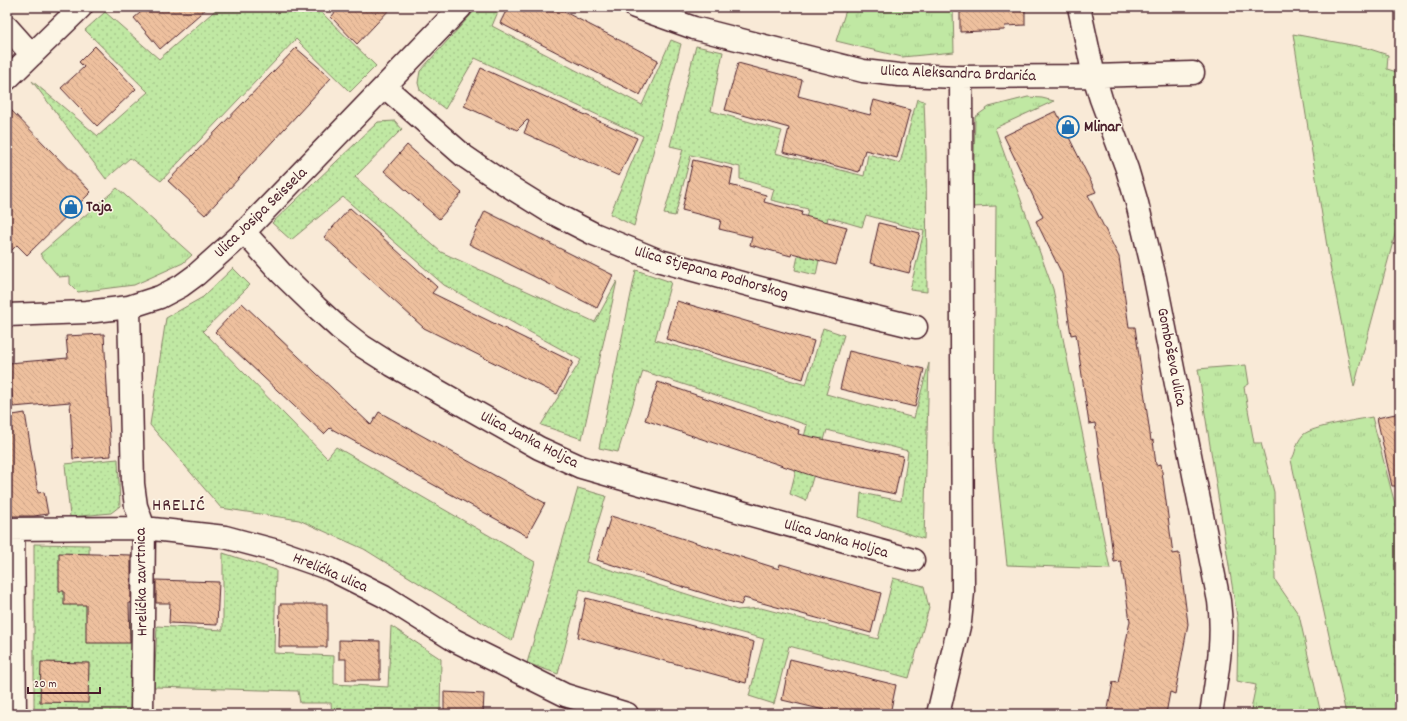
<svg xmlns="http://www.w3.org/2000/svg" width="1407" height="721" font-family="Dekko,sans-serif">
  <style>
    .grass { fill: url(#grass-tufts); stroke: #858467 }
    .garden { fill: url(#garden-dots); stroke: #858467 }
    .building { fill: url(#building-back-hatch); stroke: #4a1f2b }
    .lines { fill: none; stroke-linecap: round; stroke-linejoin: round }
    .minor-casing { stroke: #4a1f2b; stroke-width: 25 }
    .minor { stroke: #fcf5e5; stroke-width: 22 }
    .labels { text-anchor: middle; dominant-baseline: central; stroke-width: 3; stroke-linejoin: round; paint-order: stroke }
    .street-label { font-size: 16px; fill: #4a1f2b; stroke: #fcf5e5 }
    .poi-label { font-size: 16px; font-weight: bold; fill: #4a1f2b; stroke: #fcf5e5; text-anchor: start }
    .quarter-label { font-size: 18px; letter-spacing: 1px; fill: #4a1f2b; stroke: #fcf5e5 }
  </style>
  <defs>
    <pattern id="grass-tufts" width="24" height="20" patternUnits="userSpaceOnUse"><rect width="24" height="20" fill="#c0e8a3"/><path d="M3 7l-1-3M5 7V3M7 7l1-3M15 17l-1-3M17 17v-4M19 17l1-3" fill="none" stroke="#a6c78c"/></pattern>
    <pattern id="garden-dots" width="8" height="8" patternUnits="userSpaceOnUse"><rect width="8" height="8" fill="#c0e8a3"/><path d="M2 2h.1M6 6h.1" fill="none" stroke="#a6c78c" stroke-width="1.8" stroke-linecap="round"/></pattern>
    <pattern id="building-back-hatch" width="6" height="6" patternUnits="userSpaceOnUse"><rect width="6" height="6" fill="#eec09e"/><path d="M-1 5l2 2M0 0l6 6M5-1l2 2" fill="none" stroke="#cea588"/></pattern>
  </defs>
  <rect width="100%" height="100%" fill="#f9ead7"/>
  <filter id="ink" filterUnits="userSpaceOnUse"><feTurbulence type="fractalNoise" baseFrequency=".025" numOctaves="2"/><feDisplacementMap in="SourceGraphic" scale="8" xChannelSelector="R" yChannelSelector="G"/><feConvolveMatrix kernelMatrix="1 2 1 2 8 2 1 2 1" color-interpolation-filters="sRGB"/></filter>
  <g filter="url(#ink)">
    <path class="grass" d="M847,7H953L954,52L902,57L836,41Z
      M1293,34L1367,48L1388,55L1387,69L1400,73V216L1354,387L1330,265Z
      M1028,97L1042,98L1054,101L995,128L1053,289L1110,569L1007,565L994,446L996,206L973,207L975,117L989,107Z
      M117,188L192,255L183,263L134,285L78,292L70,284V276L59,277L40,254Z
      M1246,365L1249,384L1244,387L1254,443H1261L1274,492L1275,580L1299,615L1321,714H1250L1256,685L1237,681L1238,623L1198,369Z
      M1372,417L1400,523V714H1346L1291,460C1297,453 1294,445 1303,435C1312,426 1358,420 1372,417Z"/>
    <path class="garden" d="M219,7H324L320,11L376,66L350,92L296,39L161,181L130,158L106,179L32,81L98,136L148,92L85,30L105,12L159,59Z
      M478,7H500L492,26L642,105L671,40L681,44L634,226L610,214L643,136L475,58L445,109L420,90L418,83L420,71Z
      M696,46L723,52L711,111L782,131L775,153L864,176L868,154L900,163L917,99L924,101L926,153L927,292L910,290L924,231L866,215L862,227L828,217L816,275L795,270L808,209L771,200L774,189L740,179V167L691,155L675,216L664,214L683,149L670,146Z
      M395,121L402,129L355,177L441,252L595,322L617,281L582,439L541,425L581,360L444,285L343,197L291,240L272,223L378,122Z
      M233,268L250,285L203,331L327,458L336,447L535,562L512,641L364,549L299,520L221,508L150,425L166,318L203,297Z
      M636,270L671,282L655,340L806,385L823,328L844,335L826,394L914,418L929,363L924,539L859,517L861,493L901,501L908,451L827,430L806,501L790,494L807,425L643,371L618,452L599,448Z
      M118,459L120,506L111,513L70,517L65,464Z
      M578,488L606,496L586,562L737,610L761,608L878,639L893,578L924,586L929,608L909,678L789,646L774,704L749,696L764,639L580,589L558,674L527,663Z
      M34,544L89,545L90,617L134,620L133,714H34Z
      M223,553L276,570L274,653L334,656V684L388,687L391,626L441,659L440,714H332L331,703H300L298,691L154,687L157,626L223,630Z"/>
    <path class="building" d="M147,7H208L160,49L134,18Z
      M340,7H392L357,44L331,17Z
      M508,7H555L658,60L640,95L500,23Z
      M960,7H1025V25L1005,26L1004,30L960,32Z
      M95,46L136,89L97,126L61,88L84,67L79,62Z
      M296,48L331,78L205,215L168,181Z
      M738,63L802,80L798,96L870,115L874,100L910,110L897,158L865,150L859,172L783,152L789,128L725,110Z
      M481,68L637,138L619,176L524,133L529,121L527,120L517,130L464,106Z
      M7,106L91,192L27,255L17,245L7,255Z
      M1056,111L1096,192L1088,195L1119,257L1129,327H1135L1151,441L1153,440L1156,465L1161,464L1173,554L1179,553L1188,624L1175,694L1170,692L1166,714H1107L1113,682L1118,683L1130,621L1121,561L1114,562L1095,423L1089,424L1076,334L1071,335L1062,274L1036,221L1043,217L1004,136Z
      M407,145L462,193L439,219L384,171Z
      M693,160L733,169L730,185L766,195L764,202L802,212L801,215L847,227L836,265L792,253L791,256L750,245L752,237L719,229L721,220L682,210Z
      M350,208L437,287L432,293L573,362L557,394L424,328L324,237Z
      M485,211L613,275L597,308L469,244Z
      M879,223L920,233L909,273L870,263Z
      M677,301L814,341L803,379L666,339Z
      M242,303L371,425L379,412L545,503L527,536L330,428L324,434L215,332Z
      M104,334L111,456L73,459L70,402L13,407L9,363L68,358L66,336Z
      M849,351L924,369L915,407L840,389Z
      M658,382L799,430L798,434L903,456L895,494L819,478L645,420Z
      M25,413L38,493L44,492L48,514L34,516H7V416Z
      M1400,413V486H1392L1377,418Z
      M611,516L779,569L780,564L881,593L871,633L744,598L741,605L597,560Z
      M59,553L131,555V603H129L130,643H86V605H64V591H59Z
      M156,580L219,582L217,625L169,623L170,603H156Z
      M586,598L754,642L746,683L578,637Z
      M280,604H327V647H279Z
      M339,640L380,641V680H346V659H339Z
      M790,659L896,685L890,714H841L782,700Z
      M41,662L89,663L88,703L40,702Z
      M444,692L484,694L483,714H444Z"/>
    <g class="lines">
      <g class="minor-casing">
        <path id="minor" d="M635,7L694,28L863,71L899,75L961,77L1094,76L1193,73
          M1079,7L1094,76L1101,99L1127,169L1137,203L1155,278L1219,601C1224,640 1217,676 1211,714
          M7,27L32,55
          M7,79L81,7
          M385,87L464,156L502,182L547,210L594,234L660,261L801,299L916,327
          M244,232L282,274L316,307L339,328L362,346L392,365L539,448L581,467L630,481L913,560
          M129,307L133,484L136,506L144,528L142,714
          M7,315L87,312L129,307L160,297L181,286L196,275L244,232L461,7
          M7,529L144,528L225,537L281,552L330,569L384,596L454,640L565,695L627,714
          M13,529L15,714
          M938,714L960,622L963,592L961,77"/>
      </g>
      <use href="#minor" class="minor"/>
    </g>
  </g>
  <defs>
    <g id="shop-ring" transform="scale(1.15)"><circle r="9.5" fill="#fcf5e5" stroke="#1f6fb2" stroke-width="1.5"/><path d="M-5-2.5h2.3a2.7 3.5 0 0 1 5.4 0H5L5.5 6h-11ZM-1.5-2.5h3a1.5 2.3 0 0 0-3 0Z" fill="#1f6fb2"/></g>
  </defs>
  <g fill-rule="evenodd">
    <use href="#shop-ring" x="1068" y="127"/>
    <use href="#shop-ring" x="71" y="207"/>
  </g>
  <g class="labels">
    <g class="street-label">
      <text transform="translate(958 74) rotate(2)">Ulica Aleksandra Brdarića</text>
      <text transform="translate(261 213) rotate(-44)">Ulica Josipa Seissela</text>
      <text transform="translate(711 273) rotate(16)">Ulica Stjepana Podhorskog</text>
      <text transform="translate(1171 357) rotate(79)">Gomboševa ulica</text>
      <text transform="translate(529 440) rotate(27)">Ulica Janka Holjca</text>
      <text transform="translate(836 539) rotate(16)">Ulica Janka Holjca</text>
      <text transform="translate(330 573) rotate(23)">Hrelićka ulica</text>
      <text transform="translate(142 582) rotate(-91)">Hrelićka zavrtnica</text>
    </g>
    <g class="poi-label">
      <text x="1084" y="127">Mlinar</text>
      <text x="86" y="207">Taja</text>
    </g>
    <g class="quarter-label">
      <text x="179" y="506">HRELIĆ</text>
    </g>
  </g>
  <rect width="1407" height="721" fill="none" stroke="#fcf5e5" stroke-width="24"/>
  <rect x="12" y="12" width="1383" height="697" fill="none" stroke="#4a1f2b" stroke-width="1.5" filter="url(#ink)"/>
  <path d="M28 687v6h72v-6" fill="none" stroke="#4a1f2b" stroke-width="2"/>
  <text x="34" y="687" font-size="12" fill="#4a1f2b" stroke="#fcf5e5" stroke-width="3" paint-order="stroke">20 m</text>
</svg>
